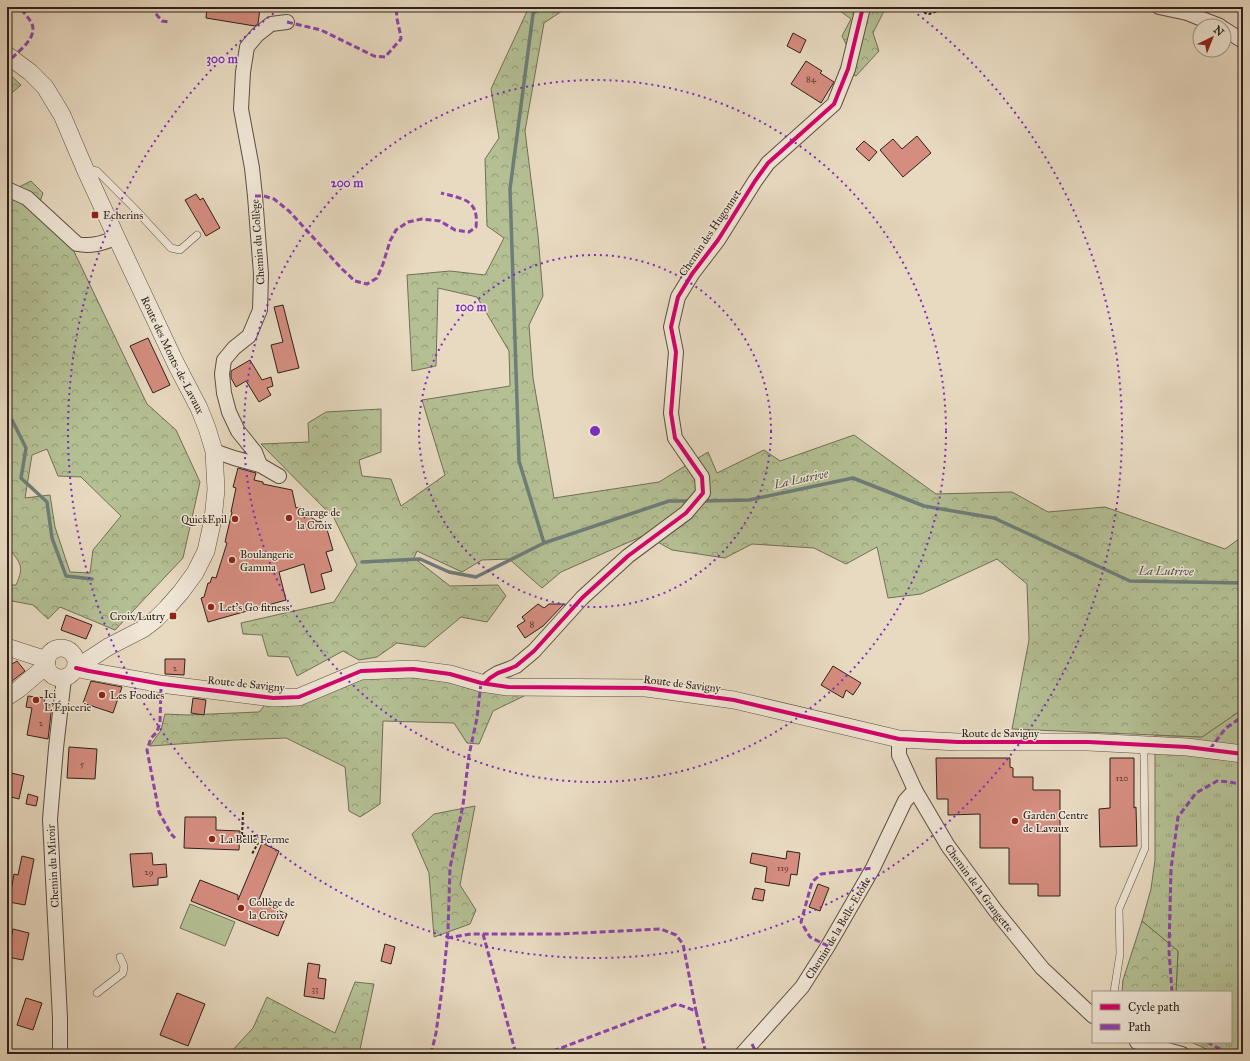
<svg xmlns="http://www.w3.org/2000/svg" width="1250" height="1061" font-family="'IM FELL Great Primer',serif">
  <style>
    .grass { fill: url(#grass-tufts); stroke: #707058 }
    .forest { fill: url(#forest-crowns); stroke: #707058; fill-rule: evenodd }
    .pitch { fill: #b4c094; stroke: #707058 }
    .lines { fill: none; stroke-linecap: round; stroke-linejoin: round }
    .stream { stroke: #6d7d7a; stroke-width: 3.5 }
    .building { fill: #d58d7f; stroke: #2d211b }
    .service-casing { stroke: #5c4f44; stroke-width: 8 }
    .minor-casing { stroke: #5c4f44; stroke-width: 16 }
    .tertiary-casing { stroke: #5c4f44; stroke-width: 18 }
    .path { stroke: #2d211b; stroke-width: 2; stroke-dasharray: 3 2; stroke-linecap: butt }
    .service { stroke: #f0e7d7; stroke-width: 7 }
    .minor { stroke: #f0e7d7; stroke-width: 14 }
    .tertiary { stroke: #f0e7d7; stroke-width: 17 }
    .quiet { stroke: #8e44ad; stroke-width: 3; stroke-dasharray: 6 3; stroke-linecap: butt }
    .cycleway-casing { stroke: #f0e7d7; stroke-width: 6 }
    .cycleway { stroke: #d6006c; stroke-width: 4 }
    .ring { fill: none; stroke: #7b2cbf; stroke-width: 2; stroke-dasharray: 2 4 }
    .poi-dot { fill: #8f2418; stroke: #f0e7d7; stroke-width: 1.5 }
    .labels { text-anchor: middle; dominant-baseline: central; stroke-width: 3; stroke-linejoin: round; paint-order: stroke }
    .number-label { font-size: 9px; fill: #573c34 }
    .poi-label { font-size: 11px; fill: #2d211b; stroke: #f0e7d7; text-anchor: start }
    .street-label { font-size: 11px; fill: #2d211b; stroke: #f0e7d7 }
    .water-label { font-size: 12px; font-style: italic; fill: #4d4f4a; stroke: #f0e7d7 }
    .centre { fill: #7b2cbf; stroke: #f0e7d7; stroke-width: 2 }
    .ring-label { font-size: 12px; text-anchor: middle; font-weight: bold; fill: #7b2cbf; stroke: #f0e7d7; stroke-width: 3; stroke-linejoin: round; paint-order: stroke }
  </style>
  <defs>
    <pattern id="grass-tufts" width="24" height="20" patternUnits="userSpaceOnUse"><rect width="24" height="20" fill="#b4c094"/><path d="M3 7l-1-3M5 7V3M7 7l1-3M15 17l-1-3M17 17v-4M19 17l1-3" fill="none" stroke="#939c78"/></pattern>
    <pattern id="forest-crowns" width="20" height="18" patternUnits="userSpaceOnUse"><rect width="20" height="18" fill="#b4c094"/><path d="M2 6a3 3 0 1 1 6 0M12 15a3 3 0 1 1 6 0" fill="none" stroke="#939c78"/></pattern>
  </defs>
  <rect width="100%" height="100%" fill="#e8dac1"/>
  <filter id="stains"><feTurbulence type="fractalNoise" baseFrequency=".005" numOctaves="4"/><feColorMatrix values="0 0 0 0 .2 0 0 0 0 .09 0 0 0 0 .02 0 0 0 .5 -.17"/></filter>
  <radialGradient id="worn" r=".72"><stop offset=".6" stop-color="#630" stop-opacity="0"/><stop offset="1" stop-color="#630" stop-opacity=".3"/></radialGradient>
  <path class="grass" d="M1243,709V1054H1217L1191,1042H1231V992H1176L1178,951L1142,921L1151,889L1155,860V735L1202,737Z"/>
  <path class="forest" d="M529,7H568L544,23L525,131L538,235L543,296L529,325L533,378L554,498L659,482L708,452L717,473L764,450L780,461L854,435L936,494L1012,492L1048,512L1105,507L1225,549L1243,536V709L1202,737L1012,729L1029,640L1027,584L997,559L921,594L888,598L877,547L846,564L814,548L752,544L725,558L672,550L645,535L561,572L542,588L509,559L482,560L462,572L417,551L414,558L450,586L498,585L506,596L487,622L461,617L425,647L397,643L377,657L359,660L343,651L297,676L289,657L268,656L262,635L243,634L241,623L334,602L357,565L334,518L261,444L309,442L308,423L326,412L381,409V452L359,460L362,476L391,479L401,506L445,475L422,400L510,386L509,351L477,297L438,288L436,366L412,371L407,275L450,271L485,275L504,238L487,226L485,159L499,138L491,89Z
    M845,7H883L884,11L873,33L879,51L856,76L844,70L849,50L842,36L851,19L840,11Z
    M7,72L21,85L7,97Z
    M31,181L43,193L37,211L69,241L147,404L176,430L200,482L183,558L115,630L60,607L48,619L33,605L7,600V585H16C25,565 20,563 7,546V193ZM47,449L58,476L81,477L121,516L93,550L90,573L70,572L55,527L50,495L25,498L32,455Z
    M364,675H423L530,693L493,711L479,744L467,743L454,723L383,721L380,804L360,817L349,811L345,767L286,738L235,740L150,746L161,730L165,714L187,715L259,712L265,705Z
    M475,806L460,885L476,910L470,924L434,937L429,873L412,834L434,814Z
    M1142,921L1178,951L1176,992H1122L1123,980Z
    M355,982L374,984L359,1054H229L253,1028L267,997L335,1033Z"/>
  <path class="pitch" d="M190,904L235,922L225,946L180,928Z"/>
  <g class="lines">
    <path class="stream" d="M538,7L533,14L510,189L519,461L544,543
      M7,420H12L26,448L21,478L47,502L52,538L66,576L92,579
      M701,501L749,500L853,478L924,506L994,518L1130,581L1243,583
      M362,562L420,559L449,572L476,577L544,543L669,501H691"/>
  </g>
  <path class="building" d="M207,7L260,8L258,24L255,26L206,18Z
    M793,33L806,40L800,53L787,46Z
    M806,61L822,71L820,73L834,82L821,103L791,84Z
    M917,136L931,153L903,177L880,150L893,139L902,149Z
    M864,141L877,152L869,161L856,149Z
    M196,194L200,200L203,198L220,228L206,236L185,200Z
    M283,305L299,368L278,373L271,345L283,342L274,307Z
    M148,338L170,385L153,393L130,346Z
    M250,360L262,380L271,377L273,386L267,388L271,395L259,402L246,381L236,387L231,378V371Z
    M238,468L256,473L254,480L263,482V484L292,490L296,508L301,507L304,518L309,516L318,522L321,521L323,527L326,526L333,550L326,552L332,571L321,574L325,589L311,593L304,564L279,572L286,600L208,622L201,598L204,597L208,583H210L212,577L216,578L227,543L225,542L232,512H231L236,488L233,487Z
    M538,604L544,608L549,604H564L543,626L525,638L517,626L525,621L522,617Z
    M66,615L92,625L86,639L61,630Z
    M165,659H185L184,675L165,674Z
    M17,661L25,671L7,685V667Z
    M833,666L861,683L853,695L846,690L843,698L821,685Z
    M91,681L122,687L113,713L83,703Z
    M28,696L45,698L44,704L52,705L48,739L27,735L32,708L26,707Z
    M193,698L206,700L204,715L191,713Z
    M69,747L97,749L95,779L67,778Z
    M936,758H1010V767L1013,768V777H1033V790H1060V896H1038V884H1009V848H980V814L948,815V799H937Z
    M1110,758H1134V808L1136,807L1137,846L1100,847L1099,809L1110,808Z
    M7,772L24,776L19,799L7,796Z
    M28,794L38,797L36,806L26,804Z
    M185,817H216V830L240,831L239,850L184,848Z
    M262,843L279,851L258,902L287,914L278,936L191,901L200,880L238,895V900Z
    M787,851L800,853L797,875L791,874L789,886L765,882L767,867L750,863L752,853L786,859Z
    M152,853L153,865L166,864L167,877L158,878V885L133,887L130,854Z
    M22,856L34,859L25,905L9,902L14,874L18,875Z
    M818,884L829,888L820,911L809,907Z
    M755,888L765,890L763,901L752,899Z
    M13,929L29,933L23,960L7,957Z
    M385,944L395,947L391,964L381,961Z
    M308,963L320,965L318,978L326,979L324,999L304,996Z
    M177,993L205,1004L188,1046L160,1035Z
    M26,998L42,1003L33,1030L17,1025Z"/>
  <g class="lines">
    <g class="service-casing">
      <path id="service" d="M87,169L97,171L133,207L171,248L180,250L197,235
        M1114,992L1120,954L1119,909L1145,848L1144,755L1142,745
        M97,993L123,973L124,966L120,957"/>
    </g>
    <g class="minor-casing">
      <g id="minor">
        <path d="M1159,7L1187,13L1220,26"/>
        <path d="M1224,29L1243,41"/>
        <path d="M7,189L27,198L77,244C92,247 102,243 116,238"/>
        <path d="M214,451L234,458L260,465L279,476"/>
        <path d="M260,465L255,452L238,431L229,412L224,393L222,374L224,360L234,348L249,336L260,310L261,274L255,196L252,168L241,109L243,72L247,47L257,35L271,24L287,22"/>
        <path d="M485,683L490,678L498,673L509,669L516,666L534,651L582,598L628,556L686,513L703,493L702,477L675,438L671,413L676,352L671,327L678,297L692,274L718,240L755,181L768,163L834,104L848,69L863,7"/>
        <path id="s1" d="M899,739V755L915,790L948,846L995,910L1042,968L1093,1016"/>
        <path d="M1137,1042L1182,1054"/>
        <path d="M60,1054V1018L50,819L56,748L64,678"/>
        <path id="s2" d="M742,1054L802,987L828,946L873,868L905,801L915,790"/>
      </g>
    </g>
    <g class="tertiary-casing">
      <g id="tertiary">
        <path id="s3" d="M7,55L30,72L45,87L62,115L85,169L119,243L176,364L199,408L207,428L214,451L216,490L213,519L206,551L195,573L181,592L167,608L156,619L143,629L108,647L76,668"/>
        <path d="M7,647L47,660"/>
        <circle cx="61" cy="663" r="15"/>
        <path d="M76,668L89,671L161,684L273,698L299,697L361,671L413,669L450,674L481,683L508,687L646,688L734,700L899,739L958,742H1088L1187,747L1243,754"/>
        <path d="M7,697L19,689L47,665"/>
      </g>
    </g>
    <path class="path" d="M923,7L925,13L929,14L938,11
      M243,812L242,836H257L258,843L252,854"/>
    <use href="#service" class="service"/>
    <use href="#minor" class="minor"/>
    <use href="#tertiary" class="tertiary"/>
    <path class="quiet" d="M150,7L162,21L169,22
      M287,22L321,30L374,56L385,57L401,39C400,28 395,18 397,7
      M12,58C21,49 39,36 31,22C28,17 23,12 20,7
      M255,196H264L274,199L289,211L342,269L355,281L367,284L377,278L383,264L390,241L396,230L408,222L422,219L440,221L455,230L469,232L476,227C479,199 463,199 441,193
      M161,689L160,722L157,732L151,738L147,750L159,812L171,834L175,838
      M1210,749L1225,729L1243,716
      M483,934L516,1054
      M447,938L471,934H560L661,929L676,935L683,944L696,1011
      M828,946L810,937L801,922L812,882L821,874L873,868
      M1172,992L1169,951L1171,869L1178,817L1196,793L1217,781L1230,782L1243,785
      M1207,1042L1229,1054
      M752,1044L757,1054
      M553,1051L677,1004L696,1011L706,1054
      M431,1054L436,1033L443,982L448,931L450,868L463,805L469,755L477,718L481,683
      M543,1054L553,1051L554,1054"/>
    <g class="cycleway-casing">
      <path id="cycleway" d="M76,668L89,671L161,684L273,698L299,697L361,671L413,669L450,674L481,683L508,687L646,688L734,700L899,739L958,742H1088L1187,747L1243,754
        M485,683L490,678L498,673L509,669L516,666L534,651L582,598L628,556L686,513L703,493L702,477L675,438L671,413L676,352L671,327L678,297L692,274L718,240L755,181L768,163L834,104L848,69L863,7"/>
    </g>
    <use href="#cycleway" class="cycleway"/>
  </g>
  <g class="ring">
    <circle cx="595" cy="431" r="176"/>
    <circle cx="595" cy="431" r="351"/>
    <path d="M908 7A527 527 0 1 1 282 7"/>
  </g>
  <g class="poi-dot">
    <rect x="91" y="211" width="8" height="8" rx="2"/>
    <circle cx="289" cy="518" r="4"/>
    <circle cx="235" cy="519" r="4"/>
    <circle cx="232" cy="560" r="4"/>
    <circle cx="211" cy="607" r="4"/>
    <rect x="169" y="612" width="8" height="8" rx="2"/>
    <circle cx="102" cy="695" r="4"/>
    <circle cx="36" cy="700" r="4"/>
    <circle cx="1015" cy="821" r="4"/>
    <circle cx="212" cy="839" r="4"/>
    <circle cx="241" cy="908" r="4"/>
  </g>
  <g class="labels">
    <g class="number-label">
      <text x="811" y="78">84</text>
      <text x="532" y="623">8</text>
      <text x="175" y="667">2</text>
      <text x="41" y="722">2</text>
      <text x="82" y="763">5</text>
      <text x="1122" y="777">120</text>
      <text x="783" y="867">119</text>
      <text x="149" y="871">29</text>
      <text x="315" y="988">33</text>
    </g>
    <g class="poi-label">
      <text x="103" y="215">Echerins</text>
      <text x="297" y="512">Garage de<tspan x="297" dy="13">la Croix</tspan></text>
      <text x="227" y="519" text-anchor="end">QuickEpil</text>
      <text x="240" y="554">Boulangerie<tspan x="240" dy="13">Gamma</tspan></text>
      <text x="219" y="607">Let's Go fitness</text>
      <text x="165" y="616" text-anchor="end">Croix/Lutry</text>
      <text x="44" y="694">Ici<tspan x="44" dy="13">L'Épicerie</tspan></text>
      <text x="110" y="695">Les Foodies</text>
      <text x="1023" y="815">Garden Centre<tspan x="1023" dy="13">de Lavaux</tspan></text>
      <text x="220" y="839">La Belle Ferme</text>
      <text x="249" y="902">Collège de<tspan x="249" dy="13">la Croix</tspan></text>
    </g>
    <g class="street-label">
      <text transform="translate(710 233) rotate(-56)">Chemin des Hugonnet</text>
      <text transform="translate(258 242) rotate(-94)">Chemin du Collège</text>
      <text stroke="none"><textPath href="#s3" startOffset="347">Route des Monts-de-Lavaux</textPath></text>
      <text transform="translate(246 684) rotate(6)">Route de Savigny</text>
      <text transform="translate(682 684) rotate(7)">Route de Savigny</text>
      <text x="1000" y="733">Route de Savigny</text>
      <text transform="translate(53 866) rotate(-93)">Chemin du Miroir</text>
      <text stroke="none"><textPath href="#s1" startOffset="172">Chemin de la Grangette</textPath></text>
      <text stroke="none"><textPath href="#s2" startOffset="159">Chemin de la Belle-Etoile</textPath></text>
    </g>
    <g class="water-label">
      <text transform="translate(801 479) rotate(-12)">La Lutrive</text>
      <text transform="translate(1166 571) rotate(1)">La Lutrive</text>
    </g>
  </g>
  <circle cx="595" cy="431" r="6" class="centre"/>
  <g class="ring-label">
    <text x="222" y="63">300 m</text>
    <text x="347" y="187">200 m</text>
    <text x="471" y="311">100 m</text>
  </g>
  <rect width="1250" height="1061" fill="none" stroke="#e8dac1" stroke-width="24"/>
  <rect x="8" y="8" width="1234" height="1045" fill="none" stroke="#2d211b" stroke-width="2"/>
  <rect x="12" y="12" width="1226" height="1037" fill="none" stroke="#2d211b"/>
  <rect x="1092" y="991" width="140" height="52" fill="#f0e7d7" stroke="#a2988c"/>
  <rect x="1100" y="1004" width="20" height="6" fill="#d6006c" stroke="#a2988c"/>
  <text x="1128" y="1011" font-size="12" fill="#2d211b">Cycle path</text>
  <rect x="1100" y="1024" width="20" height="6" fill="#8e44ad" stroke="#a2988c"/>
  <text x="1128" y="1031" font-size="12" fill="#2d211b">Path</text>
  <g transform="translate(1212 38) rotate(43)"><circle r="19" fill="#f0e7d7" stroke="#a2988c"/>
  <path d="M0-3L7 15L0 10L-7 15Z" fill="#8f2418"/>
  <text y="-6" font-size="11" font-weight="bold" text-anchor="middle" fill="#2d211b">N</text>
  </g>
  <rect width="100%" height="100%" filter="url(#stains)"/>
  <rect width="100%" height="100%" fill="url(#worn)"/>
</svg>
